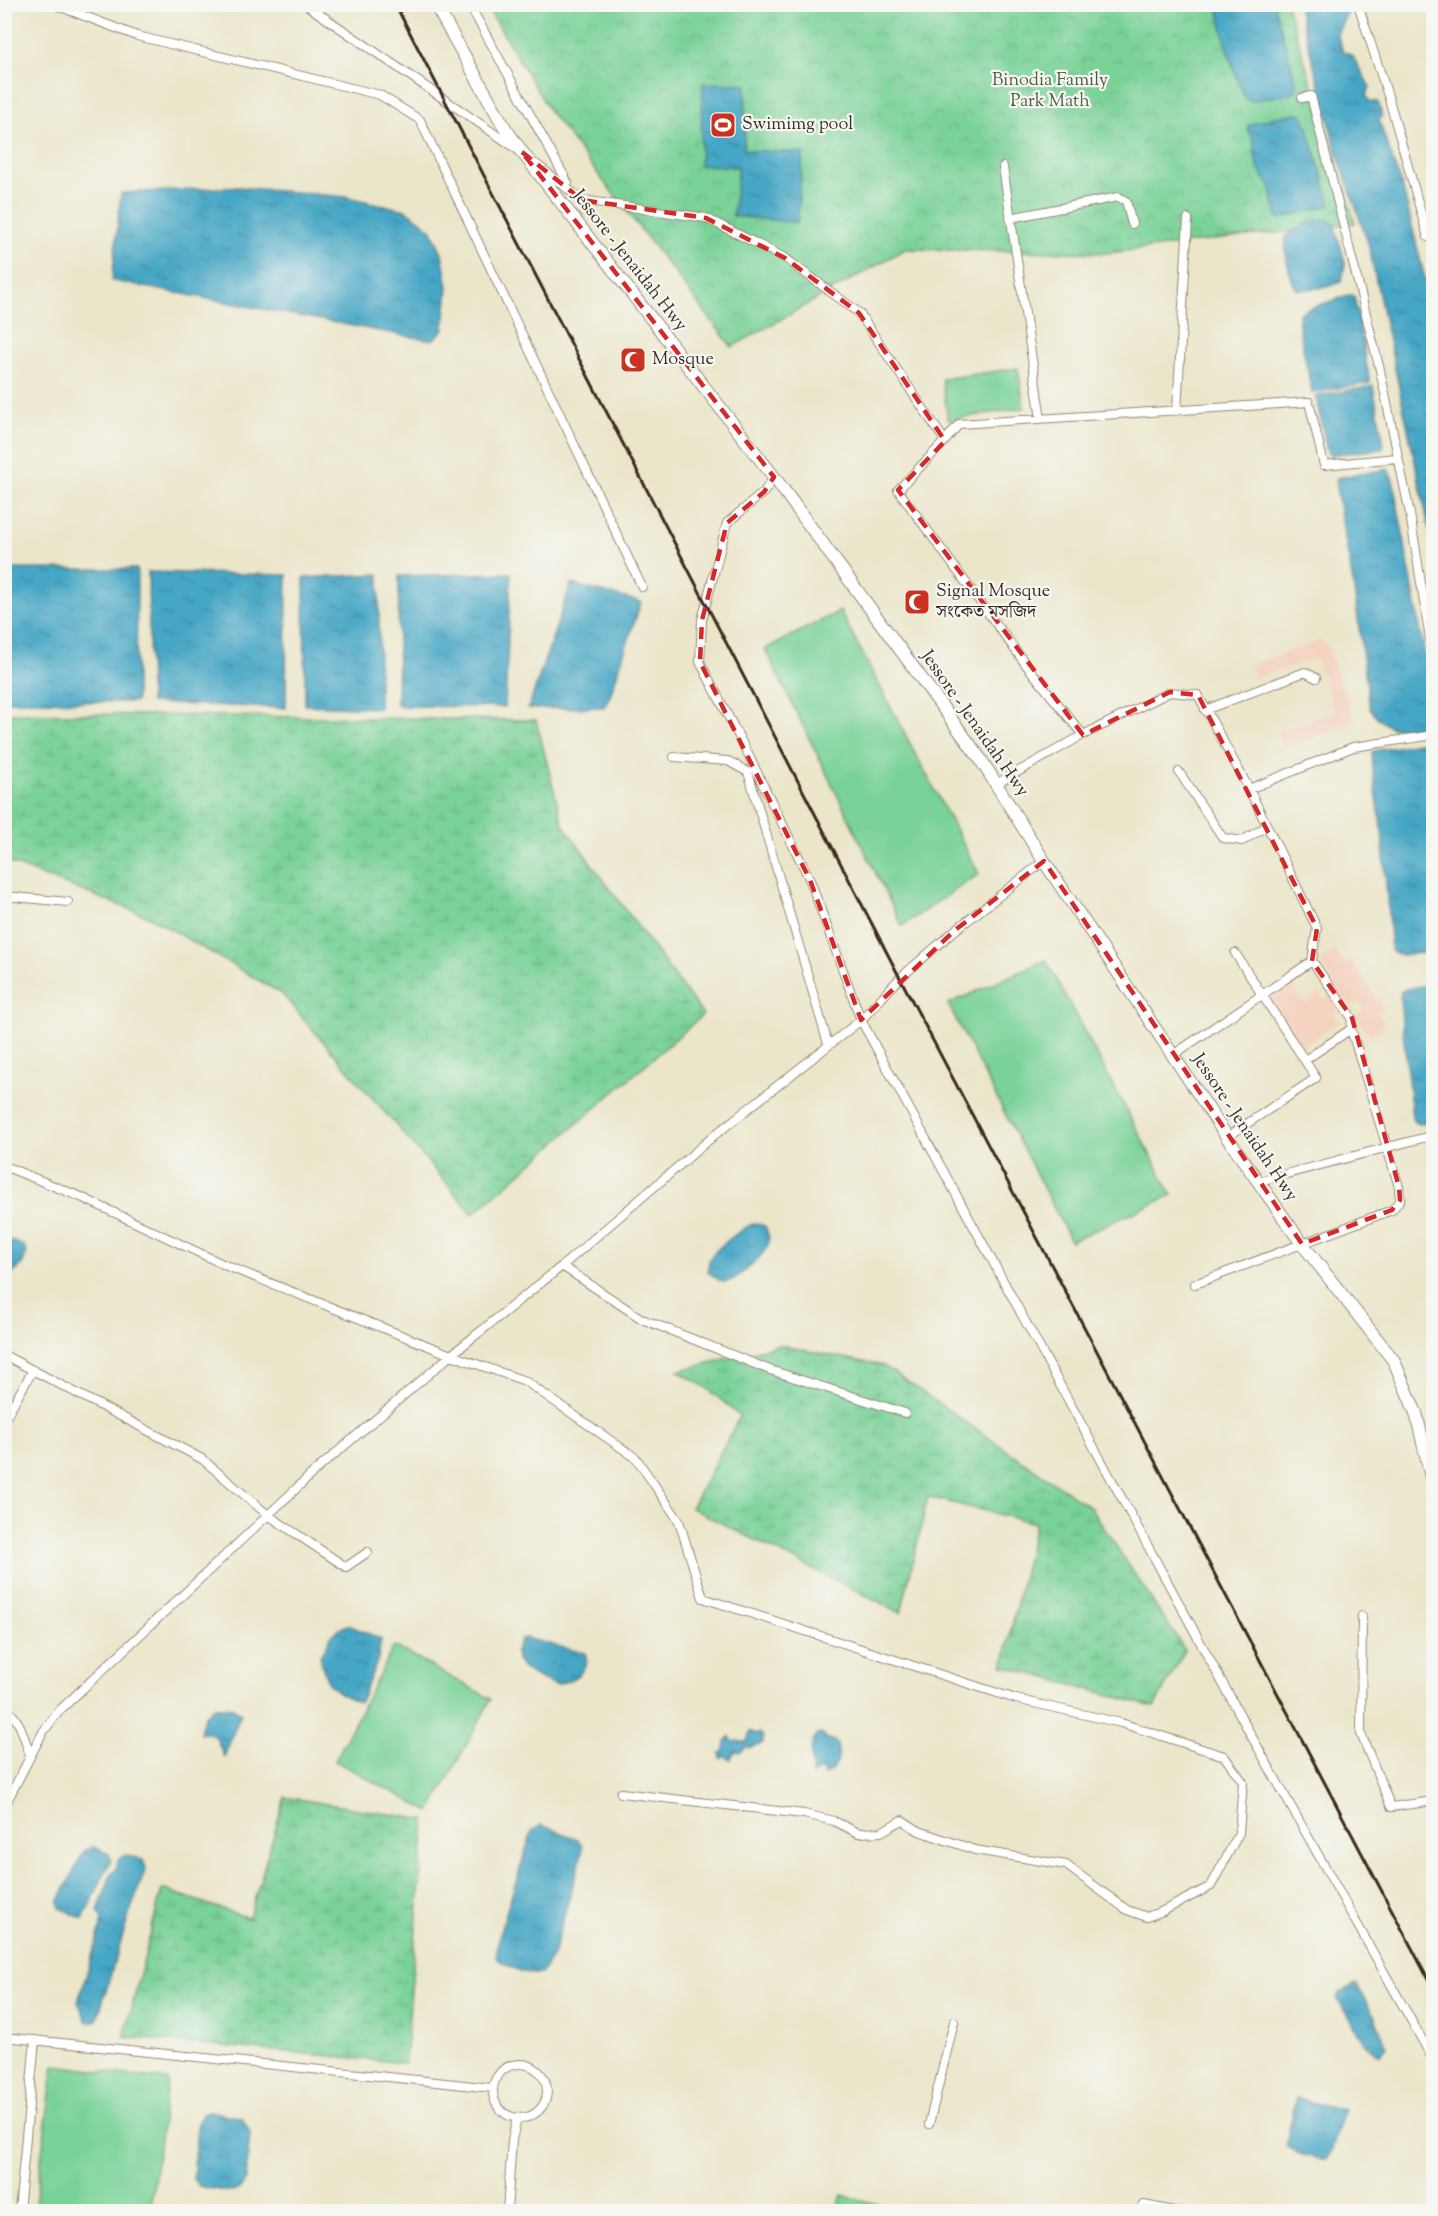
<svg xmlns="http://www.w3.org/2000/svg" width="1438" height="2216" font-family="'Sorts Mill Goudy','Noto Serif Bengali',serif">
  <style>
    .built { fill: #f4d3c1 }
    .green { fill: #79d297; stroke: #5a7e5a; stroke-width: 1.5 }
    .wetland { fill: url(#wetland-marsh); stroke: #5a7e5a; stroke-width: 1.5 }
    .park { fill: url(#park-crowns); stroke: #5a7e5a; stroke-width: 1.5 }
    .water { fill: url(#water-ripples); stroke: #406872; stroke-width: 1.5 }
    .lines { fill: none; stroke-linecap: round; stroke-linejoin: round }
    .minor-casing { stroke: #938874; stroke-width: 10 }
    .trunk-casing { stroke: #938874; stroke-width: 14 }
    .minor { stroke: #fff; stroke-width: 8 }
    .trunk { stroke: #fff; stroke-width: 12 }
    .rail { stroke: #3b2a1e; stroke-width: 3 }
    .marked { fill: none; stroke: #d62828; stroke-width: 4.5; stroke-dasharray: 12 8; stroke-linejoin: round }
    .labels { text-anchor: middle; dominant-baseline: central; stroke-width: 4.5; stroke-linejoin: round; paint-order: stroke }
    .park-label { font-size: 18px; fill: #4e5c42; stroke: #f6f6f2 }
    .poi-label { font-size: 18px; fill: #3b2a1e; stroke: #f6f6f2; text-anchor: start }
    .street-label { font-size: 18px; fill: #3b2a1e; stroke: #f6f6f2 }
  </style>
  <defs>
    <pattern id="wetland-marsh" width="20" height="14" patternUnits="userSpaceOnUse" patternTransform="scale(1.5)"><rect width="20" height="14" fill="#79d297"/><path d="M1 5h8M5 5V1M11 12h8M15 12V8" fill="none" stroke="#6ab482"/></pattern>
    <pattern id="park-crowns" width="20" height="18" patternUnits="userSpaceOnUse" patternTransform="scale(1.5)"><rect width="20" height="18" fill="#79d297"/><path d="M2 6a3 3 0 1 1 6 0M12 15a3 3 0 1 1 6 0" fill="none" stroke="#6ab482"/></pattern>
    <pattern id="water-ripples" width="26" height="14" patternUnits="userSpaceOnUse" patternTransform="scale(1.5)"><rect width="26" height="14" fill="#45a6c5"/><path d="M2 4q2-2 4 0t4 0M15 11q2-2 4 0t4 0" fill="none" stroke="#3b879f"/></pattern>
  </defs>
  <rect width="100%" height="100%" fill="#f6f6f2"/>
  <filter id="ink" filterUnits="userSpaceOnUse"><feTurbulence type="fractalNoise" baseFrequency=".0167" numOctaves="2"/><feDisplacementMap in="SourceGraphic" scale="12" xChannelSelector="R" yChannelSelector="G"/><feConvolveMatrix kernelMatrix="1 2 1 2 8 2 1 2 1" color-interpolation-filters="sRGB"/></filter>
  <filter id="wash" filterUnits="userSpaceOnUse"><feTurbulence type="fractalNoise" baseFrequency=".008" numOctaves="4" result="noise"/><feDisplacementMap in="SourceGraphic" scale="24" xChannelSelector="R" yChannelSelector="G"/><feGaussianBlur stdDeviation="1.35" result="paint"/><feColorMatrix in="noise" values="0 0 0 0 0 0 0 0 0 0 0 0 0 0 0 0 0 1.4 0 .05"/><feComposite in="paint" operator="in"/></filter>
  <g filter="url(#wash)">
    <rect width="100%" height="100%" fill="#ebe6ca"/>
    <path class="built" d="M1321,640L1323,645L1327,644L1354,720L1350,721L1351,724L1285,748L1278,732L1335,712L1316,658L1255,678L1249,665Z
      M1335,950L1344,964L1351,960L1383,1008L1377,1012L1386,1025L1370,1035L1356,1015L1364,1010L1359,1003L1350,1005L1346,998L1338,1003L1339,1009L1334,1013L1340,1022L1301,1048L1268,1000L1291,985L1305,1004L1320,994L1323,999L1339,992L1319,961Z"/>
    <path class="green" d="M1018,368L1024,408L948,420L942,379Z
      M840,611L979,874L902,926L765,649Z
      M1046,960L1172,1195L1071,1241L948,1004Z
      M394,1646L491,1699L430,1812L335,1761Z
      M54,2065L168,2080L150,2211H34Z
      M842,2195L905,2211H837Z"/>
    <path class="wetland" d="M4,713L536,720L563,825L703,1015L473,1214L282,994L150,917L5,861Z
      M779,1345L884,1366L1091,1508L1185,1650L1154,1707L1003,1666L1035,1523L928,1497L901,1613L691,1508L740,1416L707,1388L678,1371Z
      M285,1797L425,1820L405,2063L124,2037L162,1889L249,1918Z"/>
    <path class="park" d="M486,5H1287L1355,223L1108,253L905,249L732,347L550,112Z"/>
    <path class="water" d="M1218,5H1274L1296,82V91L1285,95L1250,101L1246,99C1232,70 1223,37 1218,5Z
      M1298,5H1345L1347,13L1337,34L1343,51L1352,55L1370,87L1366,95L1370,102H1378L1382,116L1379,121L1403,189L1433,312V546L1368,243L1337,153Z
      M703,83L746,84L744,150L803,153L797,223L733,216L738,167L700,165Z
      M1297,113L1302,114L1305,119L1331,205L1279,219C1273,210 1274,202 1272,192C1269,182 1261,176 1258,167C1252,152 1258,144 1248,131V126C1263,118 1280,117 1297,113Z
      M238,187L347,197L406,210L431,229L442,253L448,287L444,329L433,340L412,337L112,281L121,193Z
      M1324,219L1334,222L1345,263L1342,282L1326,287L1298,290C1289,282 1284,248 1286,236L1311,221Z
      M1349,295L1354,296L1355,301L1370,383L1312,393L1299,328V314L1305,310Z
      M1373,386L1384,445L1383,449L1330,455L1327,452L1316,396Z
      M1388,469L1393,480L1428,671L1430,717L1424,727C1397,730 1388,732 1370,709L1354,589L1336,487L1337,478Z
      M5,569H137L136,702L5,701Z
      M148,572L287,575L286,708L150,703Z
      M511,573L505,707L397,706L399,576Z
      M379,574V708L305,705L304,578Z
      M571,584L641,602L610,696L604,707L528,709Z
      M1424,742L1429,749L1434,770L1433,952L1400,955L1391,951L1382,830L1373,774L1372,752L1373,751Z
      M1433,984V1122L1419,1124L1414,1122L1412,1117L1400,1000L1401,992L1406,989Z
      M756,1223L765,1226C768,1232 770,1238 768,1245C764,1255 736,1282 725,1282C719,1282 713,1275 708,1272C708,1267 708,1262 710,1258C717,1248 744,1226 756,1223Z
      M5,1238L24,1246L27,1252C23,1265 18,1272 5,1277Z
      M348,1625L381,1639L378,1659L360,1702C331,1691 325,1686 320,1654C335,1641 322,1635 348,1625Z
      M525,1638L585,1653L587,1661C581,1677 572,1680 556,1685C539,1678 521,1673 515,1654L521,1639Z
      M215,1707H231L241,1713L224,1757L216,1737L208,1733L200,1734C202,1721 204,1714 215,1707Z
      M750,1731L756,1734L760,1733L763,1737V1743L748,1748L746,1746L740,1752L735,1751L730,1760L724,1756L721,1759L720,1753L724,1751L725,1741L729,1737H731V1741L747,1742Z
      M822,1734L824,1738L832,1740L837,1744C840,1757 837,1769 824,1775L821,1769L812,1775C813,1767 811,1764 811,1756C810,1750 813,1748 812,1742L817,1735Z
      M541,1825L578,1839L582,1845V1853L553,1955L541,1974C529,1976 504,1966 496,1957L500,1932L532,1831Z
      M93,1847L109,1854L111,1860L83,1919L60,1908L58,1902L84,1851Z
      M126,1855L143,1860L146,1868L129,1915L101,2007L96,2021L87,2022L78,2002L100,1930L102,1918L98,1911L111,1874L117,1867L118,1859Z
      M1356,1984L1374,2015L1387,2047L1379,2055L1364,2042L1337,1998L1340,1993Z
      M1296,2098L1344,2110L1331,2152L1326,2159C1314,2159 1293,2154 1286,2145Z
      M209,2111L242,2118L250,2132L246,2180L241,2188L233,2192L207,2188L199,2186L193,2179L197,2127L202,2114Z"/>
  </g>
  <g filter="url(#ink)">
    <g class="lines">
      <g class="minor-casing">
        <path id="minor" d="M53,4L137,36L380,95L420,120L642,587
          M305,4L517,149
          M469,4L568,183
          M1358,4L1389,99L1428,237L1434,235
          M1302,98L1311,96L1380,370L1410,514L1434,664
          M536,164L582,200L706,218L785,258L859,313L945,441L898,490L1027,666L1083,735
          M1003,167L1041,419
          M1010,218L1118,197L1126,201L1132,224
          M1177,411L1188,219
          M945,441L959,424L1309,402L1324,465L1397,458
          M774,477L764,492L727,523L702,620L700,662L748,754L810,880L861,1020L1252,1737L1434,2061
          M1205,710L1305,672L1316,678
          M674,757L728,761L748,772L828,1044
          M1179,772L1223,838L1242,841L1267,826
          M996,784L1083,735L1170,692L1198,695L1249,789L1317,928L1312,961L1352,1018L1351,1029L1399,1187L1400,1200L1392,1210L1195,1284
          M1249,789L1353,747L1434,735
          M4,896L68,902
          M1173,1055L1312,961
          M1305,1060L1351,1029
          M1227,1137L1316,1078L1235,953
          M4,1166L81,1197L227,1266L451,1355L525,1381L636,1458L679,1521L703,1598L1016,1699L1121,1723L1224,1756L1243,1782L1239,1833L1211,1886L1163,1911L1147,1917L1127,1910L1066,1865L975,1850L919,1831L902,1820L881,1832L858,1833L834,1821L804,1814L621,1793
          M1260,1181L1434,1135
          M562,1266L642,1319L770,1370L905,1413
          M4,1355L202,1459L268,1515L346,1567L368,1552
          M4,1420L33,1370
          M1362,1616L1361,1734L1391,1807L1434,1801
          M4,1708C20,1716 25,1740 30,1756
          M4,1807L43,1732L60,1710L315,1471L451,1355L562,1266L716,1134L861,1020L900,978L954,931L1044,861
          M4,2037L493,2088
          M493 2091a27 27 0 1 1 54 0a27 27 0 1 1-54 0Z
          M929,2124L954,2022
          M19,2212L35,2040
          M507,2212L512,2140L517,2118
          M1140,2212L1144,2205L1179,2212"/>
      </g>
      <g class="trunk-casing">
        <path id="trunk" d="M435,4L505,128L522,152L774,477L981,760L1044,861L1227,1137L1300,1241L1394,1361L1416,1413L1434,1490"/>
      </g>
      <use href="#minor" class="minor"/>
      <use href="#trunk" class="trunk"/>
      <path class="rail" d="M395,4L900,978L1434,1990"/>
    </g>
  </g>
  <path class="marked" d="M522,152L582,200L706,218L785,258L859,313L945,441L898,490L1083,735L1170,692L1198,695L1317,928L1312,961L1352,1018L1399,1187L1400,1200L1392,1210L1302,1244L1044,861L954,931L861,1020L810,880L700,662L702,620L727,523L764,492L774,477Z"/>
  <defs>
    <g id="stadium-square" transform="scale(1.35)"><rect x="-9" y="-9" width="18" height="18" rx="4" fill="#c8321e" stroke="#f6f6f2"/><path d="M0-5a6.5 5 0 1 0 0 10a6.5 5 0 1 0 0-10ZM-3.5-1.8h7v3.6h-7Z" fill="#fff"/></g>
    <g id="mosque-square" transform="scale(1.35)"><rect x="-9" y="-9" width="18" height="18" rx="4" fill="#c8321e" stroke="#f6f6f2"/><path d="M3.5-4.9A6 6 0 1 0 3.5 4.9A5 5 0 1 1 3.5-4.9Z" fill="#fff"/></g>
  </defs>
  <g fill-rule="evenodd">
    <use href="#stadium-square" x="723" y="125"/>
    <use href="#mosque-square" x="633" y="360"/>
    <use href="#mosque-square" x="917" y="602"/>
  </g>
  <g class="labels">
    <g class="park-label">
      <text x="1050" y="81">Binodia Family<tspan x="1050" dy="21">Park Math</tspan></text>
    </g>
    <g class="poi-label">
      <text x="742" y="125">Swimimg pool</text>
      <text x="652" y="360">Mosque</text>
      <text x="936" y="592">Signal Mosque<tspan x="936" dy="21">সংকেত মসজিদ</tspan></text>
    </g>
    <g class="street-label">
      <text transform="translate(629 261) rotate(52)">Jessore - Jenaidah Hwy</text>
      <text transform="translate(974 724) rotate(55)">Jessore - Jenaidah Hwy</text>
      <text transform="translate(1244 1128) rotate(56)">Jessore - Jenaidah Hwy</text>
    </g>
  </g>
  <rect width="1438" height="2216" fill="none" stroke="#f6f6f2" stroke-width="24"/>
</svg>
